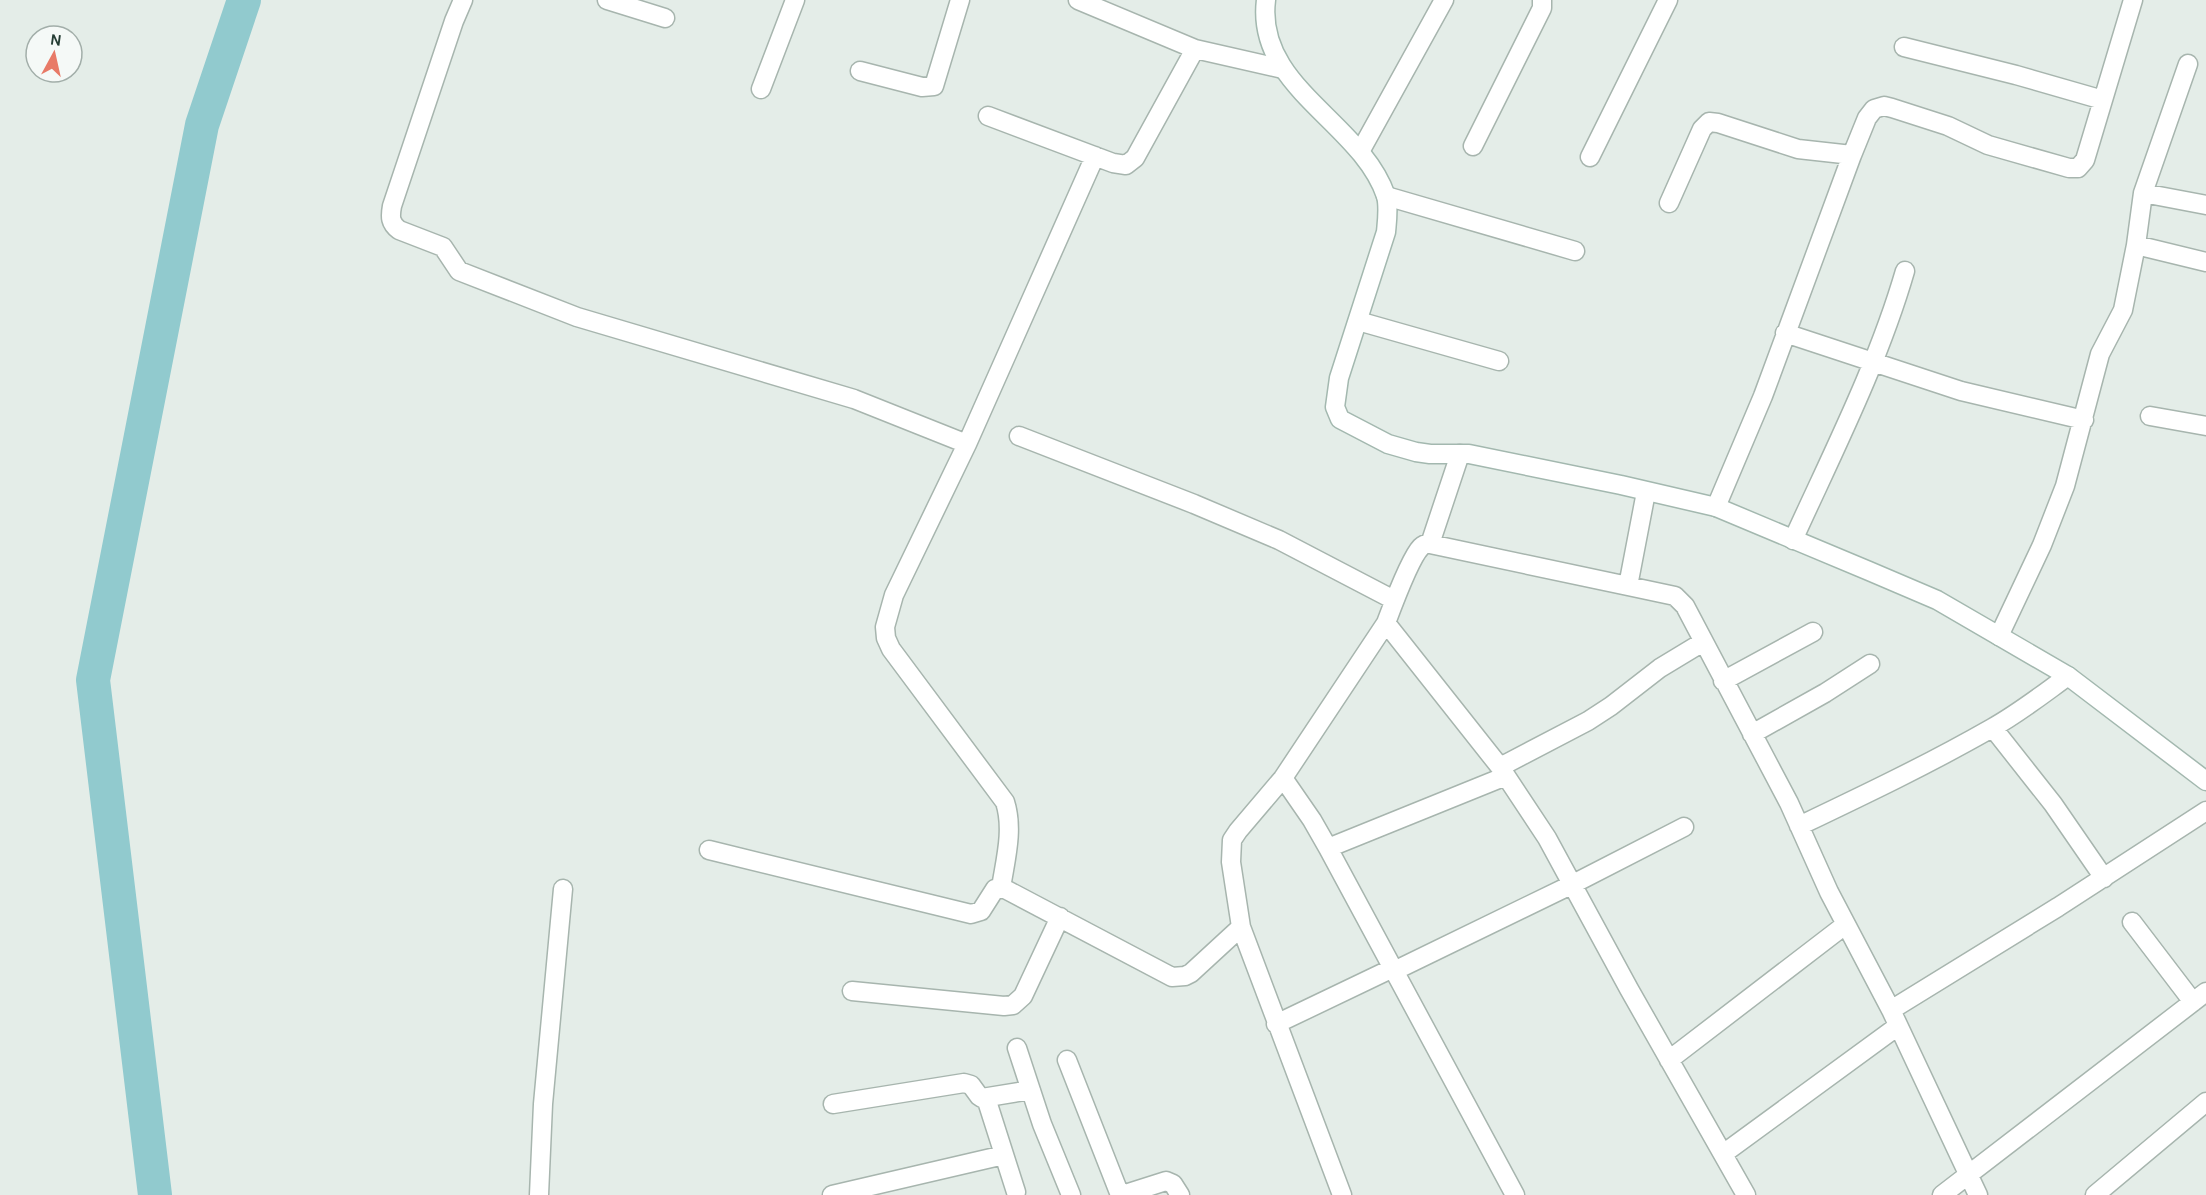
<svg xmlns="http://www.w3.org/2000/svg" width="2206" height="1195" font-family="Karla,sans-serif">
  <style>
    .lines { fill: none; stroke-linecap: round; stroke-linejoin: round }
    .river { stroke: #91cace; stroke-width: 34 }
    .street-casing { stroke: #a7b5ae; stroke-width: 21 }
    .secondary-casing { stroke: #a3b8af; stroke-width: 21 }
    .street { stroke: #fff; stroke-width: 18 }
    .secondary { stroke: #fff; stroke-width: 18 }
  </style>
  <rect width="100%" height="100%" fill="#e4ede8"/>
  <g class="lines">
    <path class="river" d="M155,1195L93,680L202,125L244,0"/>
    <g class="street-casing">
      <path id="street" d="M463,0L454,21L392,206C390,217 390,223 399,230L443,247L459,271L577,317L854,399L967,444
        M607,0L665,18
        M1078,0L1195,49L1283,69
        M1904,47L2016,75L2103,100
        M860,71L922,87L934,86L960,0
        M761,89L795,0
        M988,116L1113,163L1126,165L1135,158L1195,49
        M1473,146L1542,8V0
        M1361,150L1444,0
        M1590,157L1668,0
        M2143,193L2206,205
        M1386,196L1575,251
        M1669,203L1702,129L1709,122L1718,123L1798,149L1852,155
        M2136,245L2206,262
        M1358,321L1499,361
        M1785,333L1961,391L2084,420
        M2150,416L2206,426
        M1019,436L1194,504L1279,540L1394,600
        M1646,492L1628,586L1675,596L1685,606L1789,803L1829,892L1891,1010L1978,1195
        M1716,507L1763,396L1852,155L1867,118L1874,109L1884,106L1892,108L1948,126L1988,145L2069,168H2078L2085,160L2133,0
        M1793,540C1833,452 1878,364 1905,271
        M1430,544L1460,454
        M1386,623L1500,767L1547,838L1629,989L1746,1195
        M1999,636L2042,545L2065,486L2100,354L2123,310L2136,245L2143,193L2188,64
        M1723,681L1813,632
        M1993,728L2053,804L2104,878
        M1752,734L1825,693L1870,664
        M1500,767L1588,721L1611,706L1660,668L1703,642
        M1283,778L1312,820L1328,848L1515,1195
        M1799,826C1864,795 1929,764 1992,728C2019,713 2043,694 2068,676
        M1328,848L1506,776
        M709,850L971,914L981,911L995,889H1005L1172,977L1185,976L1191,973L1241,927
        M1001,888C1005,861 1014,830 1005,802L891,649L886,638L885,627L894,595L967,444L1095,156
        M2132,922L2193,1002
        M1394,971L1573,884L1684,827
        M852,991L1004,1006L1013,1005L1023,996L1060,917
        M1891,1010L2058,907L2206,811
        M1276,1024L1393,968
        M1017,1048L1042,1124L1071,1195
        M1067,1060L1120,1195
        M1669,1060L1845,925
        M986,1098L1016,1192
        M833,1104L964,1083L971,1085L979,1096L982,1098L1031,1090
        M1723,1154L1898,1026
        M539,1195L543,1104L563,889
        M832,1195L1004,1155
        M1122,1195L1166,1181L1173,1184L1180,1195
        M1342,1195L1241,927L1231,862L1232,840L1238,831L1283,778L1386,623C1392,607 1410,558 1421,547C1425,543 1426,544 1430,544L1628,586
        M1942,1195L2206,992
        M2095,1195L2206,1102"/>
    </g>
    <g class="secondary-casing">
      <path id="secondary" d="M1266,0C1255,87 1361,122 1386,196C1389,207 1387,221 1386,232L1339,378L1335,407L1340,419L1388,444L1416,452L1430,454H1469L1621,485L1716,507L1869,571L1937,600L2068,676L2206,781"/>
    </g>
    <use href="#street" class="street"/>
    <use href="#secondary" class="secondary"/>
  </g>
  <g transform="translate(54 54) rotate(8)"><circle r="28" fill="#f5f9f7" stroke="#a2aea9" stroke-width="1.5"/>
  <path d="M0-4.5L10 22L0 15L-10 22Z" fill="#e87a67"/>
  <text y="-9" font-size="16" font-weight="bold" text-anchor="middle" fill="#253d34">N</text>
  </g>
</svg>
